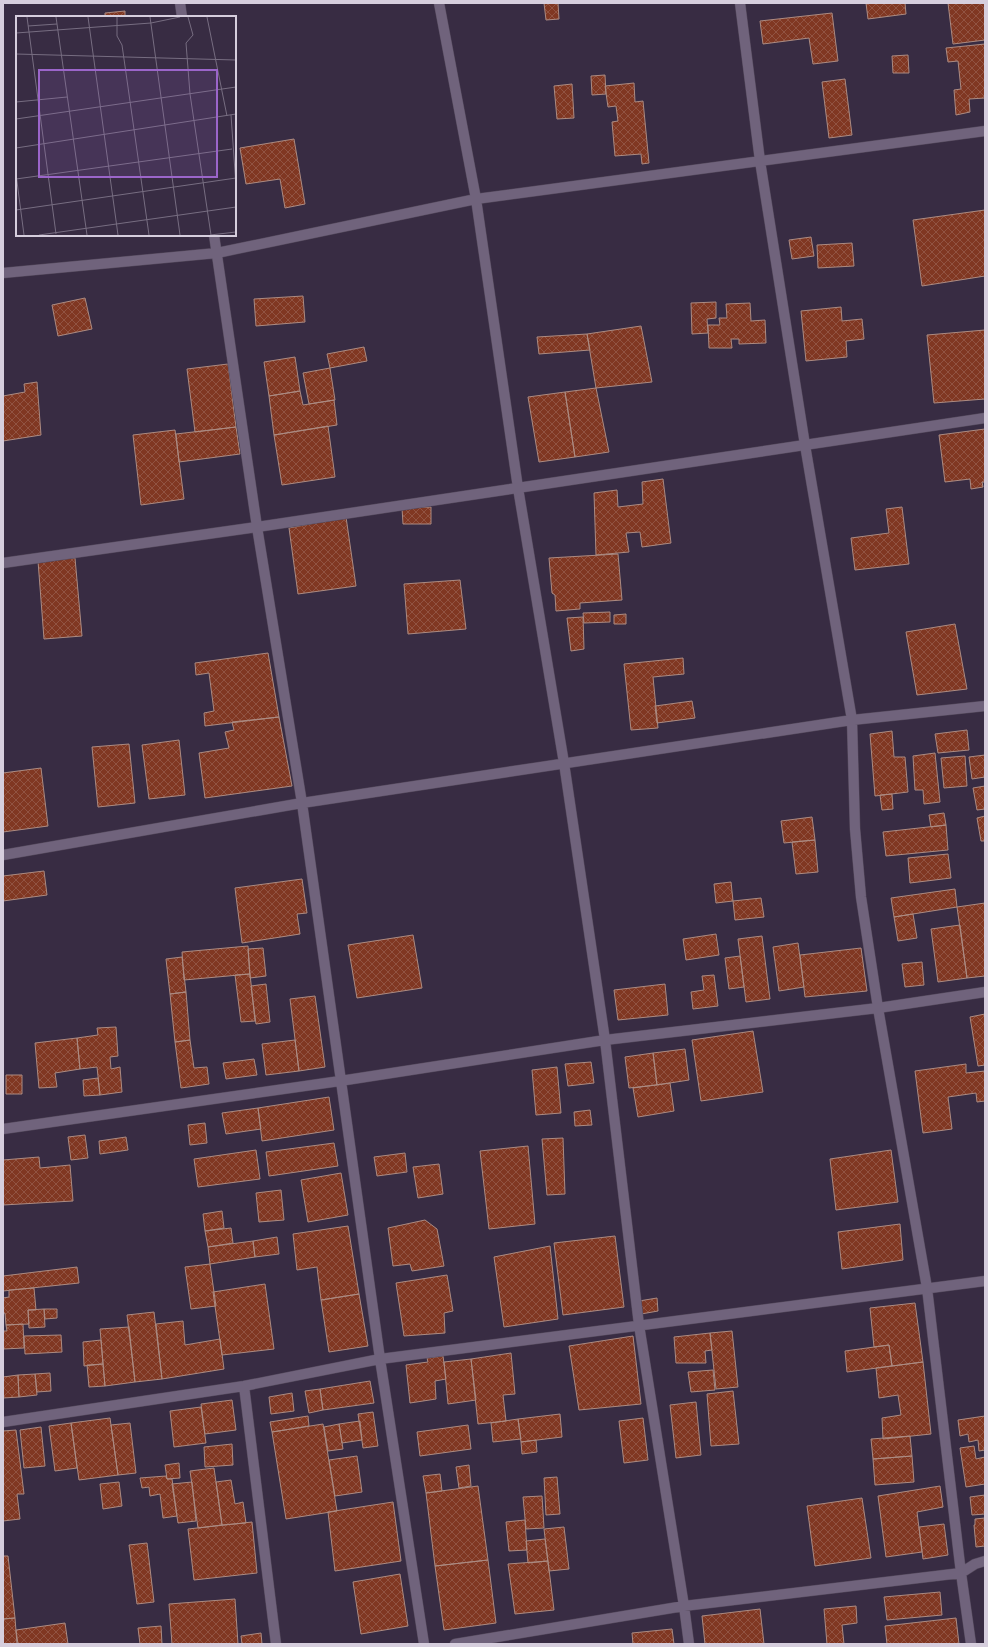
<svg xmlns="http://www.w3.org/2000/svg" width="988" height="1647" font-family="Roboto,sans-serif">
  <style>
    .building { fill: url(#building-cross-hatch); stroke: #ac8b82 }
    .lines { fill: none; stroke-linecap: round; stroke-linejoin: round }
    .minor-casing { stroke: #53485b; stroke-width: 11 }
    .minor { stroke: #70637c; stroke-width: 10 }
    .inset-road { fill: none; stroke: #776d81; stroke-width: 1 }
    .view { fill: #9b65ca; fill-opacity: 0.15; stroke: #9b65ca; stroke-width: 2 }
    .inset-edge { fill: none; stroke: #d6cedd; stroke-width: 2 }
  </style>
  <defs>
    <pattern id="building-cross-hatch" width="8" height="8" patternUnits="userSpaceOnUse"><rect width="8" height="8" fill="#803722"/><path d="M0 0l8 8M0 8l8-8" fill="none" stroke="#915342"/></pattern>
  </defs>
  <rect width="100%" height="100%" fill="#382c43"/>
  <path class="building" d="M544,3H558L559,19L546,20Z
    M866,3H905L906,14L868,19Z
    M948,3H985V40L953,44Z
    M125,11V17H105V13Z
    M832,13L838,61L813,64L809,38L763,44L760,21Z
    M985,44V98L969,99L970,112L956,115L954,90L961,89L958,61L948,62L946,48Z
    M908,55L909,73H893L892,56Z
    M605,75L606,94L592,95L591,76Z
    M845,79L852,135L829,138L822,82Z
    M634,83L635,102L643,101L649,163L642,164L641,154L615,156L612,122L618,121L616,106L608,107L605,86Z
    M572,84L574,118L557,119L554,86Z
    M294,139L305,204L285,208L280,179L246,184L240,148Z
    M985,210V276L922,286L913,220Z
    M811,237L814,256L792,259L789,240Z
    M852,243L854,266L818,268L817,245Z
    M303,296L305,322L256,326L254,299Z
    M85,298L92,329L58,336L52,305Z
    M716,302V318L707,319L708,333L692,334L691,303Z
    M750,303L751,321L765,320L766,343L739,344V339H731L732,348H709L708,325H720L719,318H727L726,304Z
    M841,307L842,321L862,319L864,339L846,341L847,357L806,361L801,311Z
    M641,326L652,382L596,388L587,334Z
    M985,330V399L934,403L927,335Z
    M587,334L590,350L539,354L537,337Z
    M364,347L367,361L330,368L327,354Z
    M295,357L300,391L269,396L264,362Z
    M228,364L236,427L195,432L187,369Z
    M330,368L335,400L309,404L303,373Z
    M37,382L41,435L3,441V396L25,392L24,384Z
    M596,388L609,452L575,457L565,392Z
    M300,391L303,405L334,400L337,425L274,435L269,396Z
    M565,392L575,457L539,462L528,397Z
    M328,426L335,477L282,485L274,435Z
    M236,427L240,454L179,462L176,434Z
    M985,429V482H982L983,487L971,489L970,479L945,482L939,435Z
    M175,430L184,499L141,505L133,435Z
    M663,479L671,543L642,547L640,532L626,533L629,552L596,555L594,493L617,490L618,507L643,504L642,482Z
    M431,507V524H403L402,508Z
    M902,507L909,564L855,570L851,538L889,533L886,509Z
    M346,517L356,586L298,594L289,528Z
    M618,554L622,600L580,603V609L556,611L555,595L552,593L549,558Z
    M75,558L82,636L44,639L38,561Z
    M460,580L466,629L408,634L404,584Z
    M610,612V622L584,623L583,613Z
    M626,614V624H614V615Z
    M583,617L584,649L571,651L567,618Z
    M955,624L967,689L917,695L906,632Z
    M268,653L279,717L205,726L204,713L214,711L209,673L196,675L195,663Z
    M683,658L684,674L653,677L658,728L631,730L624,664Z
    M692,701L695,718L657,723L655,706Z
    M279,717L292,786L205,798L199,753L229,748L225,732L234,730L232,722Z
    M967,730L969,750L938,753L935,734Z
    M892,731L894,757H905L908,792L875,796L870,734Z
    M179,740L185,795L149,799L142,745Z
    M129,744L135,803L98,807L92,747Z
    M935,753L940,802L924,804L923,790H915L913,756Z
    M985,755V777L972,779L969,757Z
    M965,756L967,786L944,788L941,758Z
    M41,768L48,826L3,832V773Z
    M985,786V809L977,810L973,788Z
    M892,794L893,809L882,810L880,795Z
    M944,813L946,825L931,827L929,815Z
    M985,816V841H981L977,818Z
    M812,817L815,840L784,843L781,821Z
    M946,825L948,850L886,856L883,832Z
    M815,840L818,872L796,874L792,842Z
    M948,854L951,878L910,883L908,858Z
    M44,871L47,895L3,901V876Z
    M302,879L307,913L297,914L300,934L242,943L235,888Z
    M731,882L733,901L716,903L714,884Z
    M955,889L957,907L894,917L891,898Z
    M761,898L764,917L735,920L733,901Z
    M985,903V976L967,978L957,907Z
    M913,914L917,938L898,941L894,917Z
    M960,925L967,978L938,982L931,929Z
    M716,934L719,955L686,960L683,939Z
    M413,935L422,988L357,998L348,945Z
    M762,936L770,999L746,1002L738,939Z
    M798,943L804,987L779,991L773,947Z
    M248,946L250,974L184,980L182,952Z
    M263,948L266,976L250,978L248,949Z
    M861,948L867,991L805,997L800,955Z
    M740,956L744,987L729,989L725,958Z
    M182,957L186,992L170,994L166,959Z
    M922,962L924,985L905,987L902,964Z
    M250,974L255,1021L241,1022L235,975Z
    M714,975L718,1006L693,1009L691,992L704,990L702,976Z
    M266,984L270,1022L256,1024L251,986Z
    M665,984L668,1015L618,1020L614,990Z
    M186,992L190,1040L175,1042L170,994Z
    M315,996L325,1067L299,1071L290,999Z
    M985,1014V1065L978,1066L970,1017Z
    M116,1027L118,1056L110,1057L111,1069L120,1067L122,1092L100,1095L97,1067L80,1069L77,1038L98,1035L97,1028Z
    M753,1031L763,1092L701,1101L692,1040Z
    M77,1038L80,1069L55,1073L57,1087L39,1088L35,1043Z
    M190,1040L194,1068L207,1067L209,1084L181,1088L175,1042Z
    M295,1040L299,1071L266,1075L262,1044Z
    M685,1049L689,1080L657,1085L653,1053Z
    M653,1053L657,1085L629,1088L625,1057Z
    M254,1059L257,1075L226,1079L223,1063Z
    M591,1062L594,1083L568,1086L565,1064Z
    M966,1064V1073L985,1071V1101L977,1102L976,1093L948,1097L952,1129L923,1133L915,1071Z
    M557,1067L561,1113L536,1115L532,1070Z
    M6,1075H22V1094H6Z
    M98,1078L100,1095L84,1096L83,1080Z
    M670,1083L674,1111L638,1117L633,1088Z
    M329,1097L334,1130L262,1141L258,1108Z
    M258,1108L261,1129L226,1134L222,1113Z
    M590,1110L592,1125L575,1126L574,1112Z
    M205,1123L207,1143L190,1145L188,1125Z
    M85,1135L88,1158L71,1160L68,1137Z
    M126,1137L128,1150L100,1154L99,1141Z
    M563,1138L565,1194L547,1195L542,1139Z
    M334,1143L338,1166L269,1176L266,1152Z
    M528,1146L535,1224L489,1229L480,1151Z
    M256,1150L260,1179L198,1187L194,1159Z
    M891,1150L898,1202L836,1210L830,1159Z
    M405,1153L407,1172L377,1176L374,1157Z
    M39,1157L40,1168L70,1165L73,1201L3,1205V1160Z
    M439,1164L443,1194L418,1198L413,1167Z
    M341,1173L348,1215L308,1222L301,1180Z
    M281,1190L284,1220L259,1222L256,1193Z
    M222,1211L224,1228L205,1231L203,1214Z
    M425,1220L437,1229L444,1266L412,1271L410,1264L393,1266L388,1228Z
    M900,1224L903,1260L842,1269L838,1232Z
    M348,1226L359,1294L321,1300L317,1267L297,1270L293,1234Z
    M231,1228L233,1243L208,1247L205,1231Z
    M615,1236L624,1307L563,1315L554,1243Z
    M277,1237L279,1254L255,1257L253,1241Z
    M253,1241L255,1257L210,1264L208,1247Z
    M550,1246L558,1319L504,1327L494,1257Z
    M210,1264L216,1306L191,1309L185,1267Z
    M77,1267L79,1283L3,1291V1276Z
    M447,1275L453,1311L444,1313L445,1333L404,1336L396,1283Z
    M265,1284L274,1349L222,1355L213,1292Z
    M34,1288L36,1310H28L29,1324L6,1325L5,1313H3V1298L9,1297V1290Z
    M359,1294L368,1346L329,1352L321,1300Z
    M657,1298L658,1311L641,1314L639,1301Z
    M915,1303L923,1362L892,1366L889,1345L874,1347L870,1308Z
    M44,1309H57V1318L45,1319Z
    M44,1309L45,1327L29,1328L28,1310Z
    M154,1312L162,1379L135,1382L127,1315Z
    M183,1321L185,1345L220,1339L224,1369L162,1379L156,1324Z
    M23,1324L24,1348L3,1349V1331H7L6,1325Z
    M129,1327L135,1382L105,1386L100,1329Z
    M732,1331L738,1387L716,1389L710,1333Z
    M710,1333L712,1350L705,1351L706,1363H676L674,1337Z
    M61,1335L62,1352L25,1354L24,1336Z
    M633,1336L641,1404L579,1410L569,1346Z
    M101,1340L103,1364L84,1366L83,1342Z
    M889,1345L892,1366L847,1372L845,1351Z
    M511,1353L515,1394L503,1395L506,1421L478,1424L471,1359Z
    M443,1356L446,1379L435,1381L436,1399L410,1403L406,1365L428,1362L427,1358Z
    M471,1359L476,1400L448,1404L444,1362Z
    M923,1362L931,1434L883,1439L882,1418L901,1415L898,1395L879,1398L876,1368Z
    M103,1364L105,1386L89,1387L87,1365Z
    M713,1370L715,1390L691,1392L688,1372Z
    M50,1373L51,1391L37,1392L35,1374Z
    M35,1374L37,1395L19,1397L18,1375Z
    M18,1375L19,1397L3,1398V1377Z
    M370,1381L374,1403L323,1410L320,1389Z
    M320,1389L323,1410L309,1413L305,1391Z
    M733,1391L739,1444L711,1446L707,1394Z
    M292,1393L294,1411L271,1414L269,1397Z
    M232,1400L236,1430L205,1434L201,1404Z
    M696,1402L701,1455L676,1458L670,1405Z
    M201,1407L206,1443L174,1447L170,1411Z
    M373,1412L378,1446L363,1448L358,1414Z
    M560,1414L562,1437L521,1442L518,1419Z
    M308,1416L309,1426L272,1432L270,1422Z
    M985,1416V1450L979,1451L978,1440L969,1442L968,1434L960,1436L958,1420Z
    M110,1418L118,1475L79,1480L71,1423Z
    M643,1418L648,1460L624,1463L619,1421Z
    M518,1419L521,1439L493,1442L491,1423Z
    M360,1421L362,1440L342,1443L339,1424Z
    M71,1423L77,1468L55,1471L49,1426Z
    M130,1423L136,1473L118,1475L111,1425Z
    M323,1424L337,1511L286,1519L272,1432Z
    M339,1424L343,1449L328,1451L324,1427Z
    M468,1425L471,1449L420,1456L417,1432Z
    M41,1427L45,1466L24,1468L20,1430Z
    M16,1430L24,1494H17L20,1519L3,1521V1431Z
    M910,1436L912,1456L873,1459L871,1439Z
    M536,1440L537,1452L522,1454L521,1442Z
    M232,1444L233,1465L205,1467L204,1447Z
    M974,1446L976,1459L985,1457V1484L966,1487L960,1448Z
    M357,1456L362,1492L335,1496L329,1460Z
    M912,1456L914,1482L875,1485L873,1459Z
    M179,1463L180,1478L167,1479L165,1465Z
    M469,1465L471,1486L459,1488L456,1467Z
    M214,1468L222,1525L198,1528L190,1471Z
    M440,1474L442,1491L426,1493L423,1476Z
    M166,1476L167,1479H172L177,1516L163,1518L160,1494L150,1496L149,1487L142,1488L140,1478Z
    M557,1477L560,1514L546,1515L544,1478Z
    M231,1480L235,1504L243,1502L246,1523L222,1525L216,1482Z
    M119,1482L122,1506L103,1509L100,1484Z
    M192,1482L196,1521L178,1523L172,1484Z
    M478,1486L488,1560L435,1566L426,1493Z
    M940,1486L943,1507L917,1512L922,1552L886,1557L878,1496Z
    M985,1495V1514L972,1515L970,1497Z
    M542,1496L544,1528L526,1529L523,1497Z
    M862,1498L871,1558L815,1566L807,1506Z
    M393,1502L401,1561L335,1571L328,1512Z
    M985,1518V1546L976,1547L974,1525H975V1519Z
    M525,1520L527,1550L509,1551L506,1522Z
    M252,1522L257,1573L194,1580L188,1529Z
    M944,1524L948,1555L923,1559L919,1527Z
    M564,1527L569,1569L549,1571L544,1529Z
    M545,1539L548,1561L528,1563L526,1541Z
    M147,1543L154,1602L137,1604L129,1545Z
    M3,1556H8L15,1618L3,1619Z
    M488,1560L496,1623L444,1630L435,1566Z
    M548,1561L554,1610L515,1614L508,1564Z
    M400,1574L408,1626L361,1634L353,1582Z
    M940,1592L942,1615L887,1620L884,1597Z
    M235,1599L238,1644H172L169,1604Z
    M856,1606L857,1623L842,1625L844,1644H827L824,1609Z
    M760,1609L764,1644H705L702,1616Z
    M15,1618L17,1644H3V1619Z
    M956,1618L959,1644H887L885,1626Z
    M65,1623L68,1644H18L16,1630Z
    M161,1626L162,1644H140L138,1628Z
    M672,1629L674,1644H633L632,1633Z
    M261,1633L262,1644H242L241,1636Z"/>
  <g class="lines">
    <g class="minor-casing">
      <path id="minor" d="M180,3L182,17
        M439,3L476,199L518,488L564,763L605,1040L639,1325L684,1606L689,1644
        M740,3L760,161L805,445L852,720L855,829L861,897L878,1008L927,1288L961,1573L971,1644
        M214,235L257,527L302,803L380,1359L424,1644
        M3,273L217,253L476,199L985,131
        M3,563L257,527L985,418
        M3,855L302,803L852,720L985,706
        M3,1129L340,1081L605,1040L878,1008L985,992
        M244,1386L276,1644
        M3,1422L244,1386L380,1359L985,1281
        M455,1644L684,1606L961,1573L975,1564L985,1561"/>
    </g>
    <use href="#minor" class="minor"/>
  </g>
  <g transform="translate(16 16)">
    <rect width="220" height="220" fill="#382c43"/>
    <path class="inset-road" d="M11,1L40,218M40,1L71,219M72,1L102,219M101,1V20L106,29L133,219M134,1L164,219M172,1L177,19L170,27L174,78L195,219M191,1L211,100M12,10L41,8M0,17L135,7L164,1M0,38L220,44M0,86L51,81M215,99L220,170M0,103L220,71M0,132L220,98M0,158L8,219M0,163L216,133M0,194L220,162M23,219L220,191M194,219L220,216"/>
    <path class="view" d="M23,54H201V161H23Z"/>
    <rect width="220" height="220" class="inset-edge"/>
  </g>
  <rect width="988" height="1647" fill="none" stroke="#d6cedd" stroke-width="8"/>
</svg>
